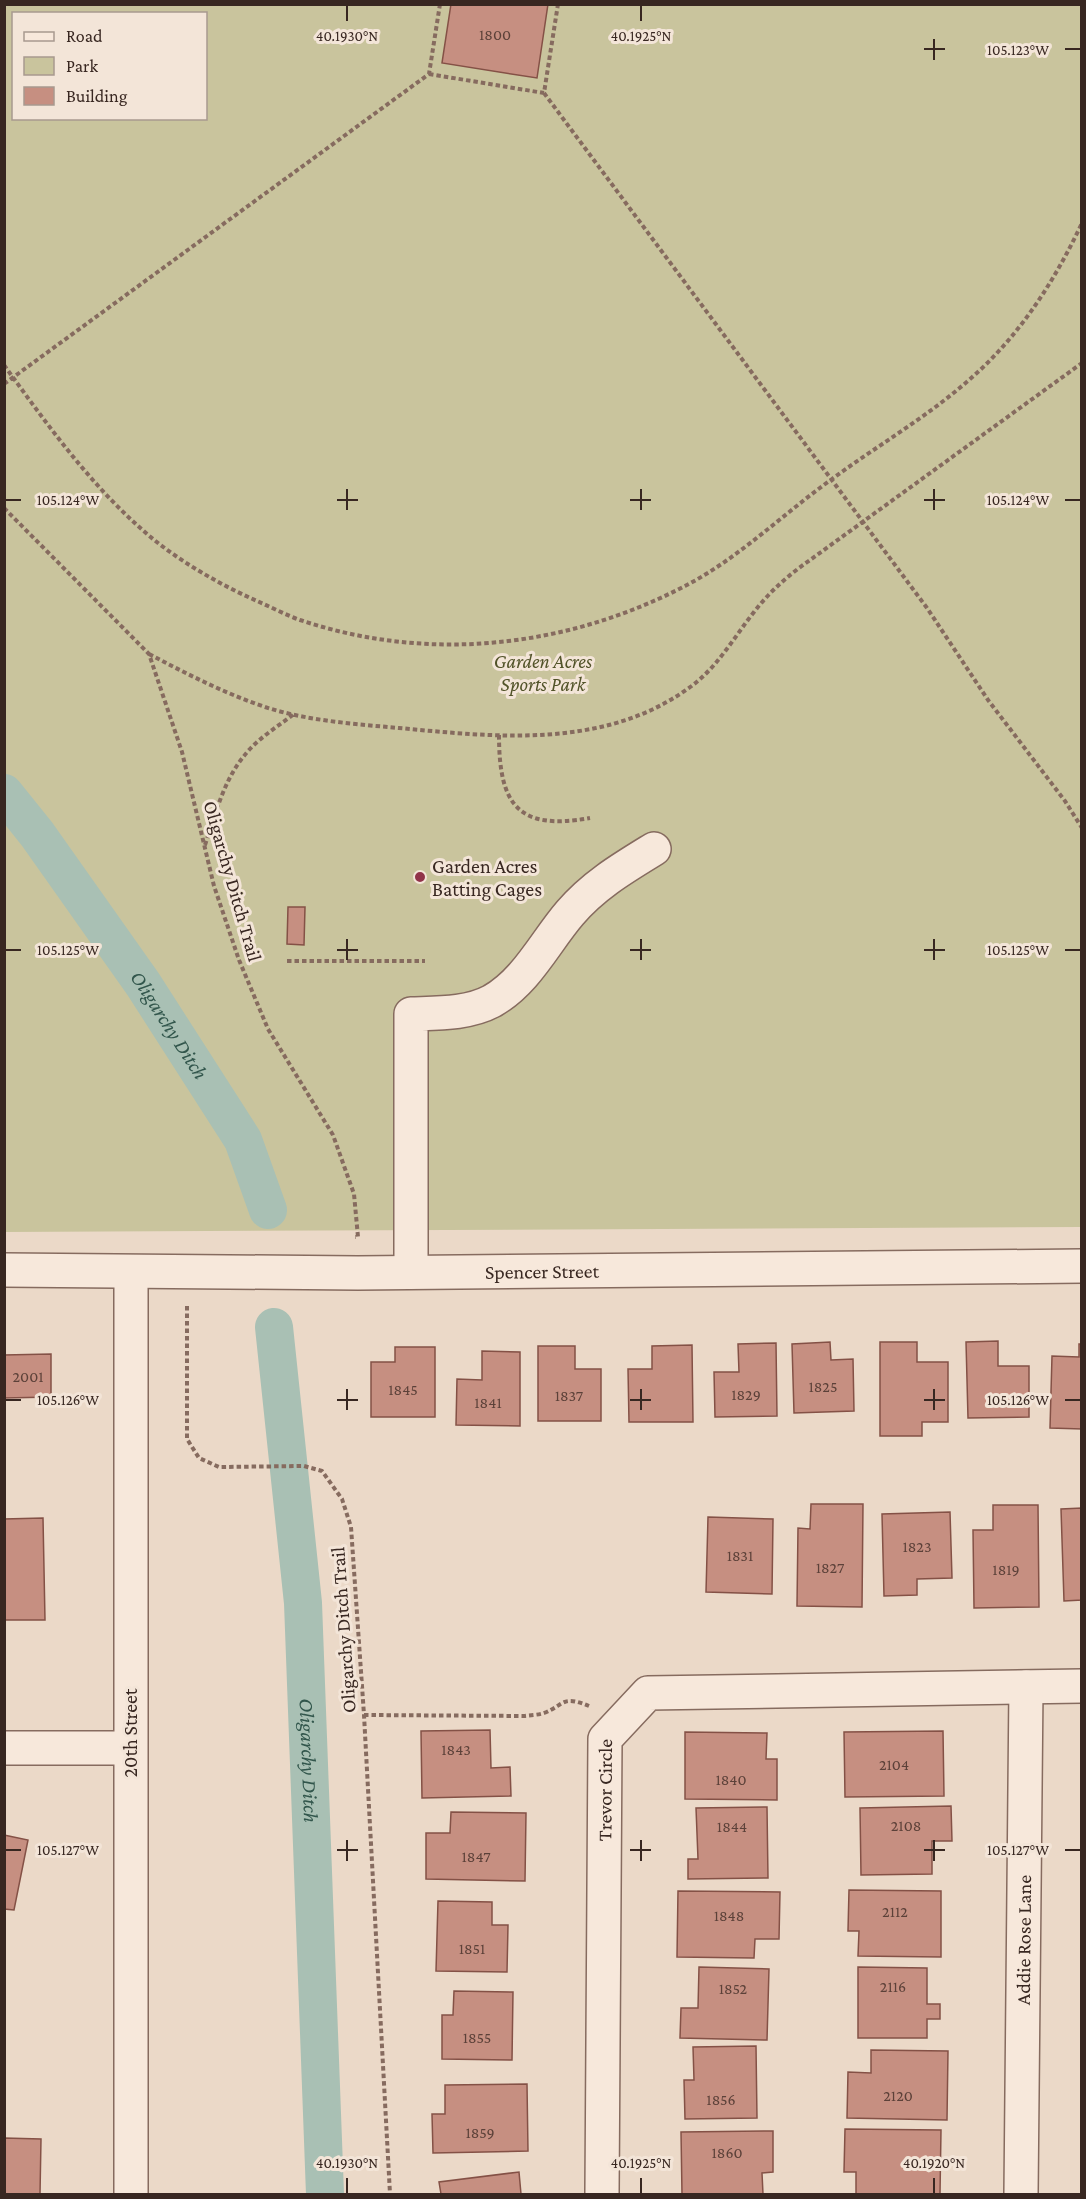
<svg xmlns="http://www.w3.org/2000/svg" width="1086" height="2199" font-family="'Crimson Pro',serif">
  <style>
    .green { fill: #c9c49d; fill-rule: evenodd }
    .lines { fill: none; stroke-linecap: round; stroke-linejoin: round }
    .canal { stroke: #a9c0b4; stroke-width: 38 }
    .building { fill: #c68f81; stroke: #845146; stroke-width: 1.5 }
    .minor-casing { stroke: #866b5f; stroke-width: 36 }
    .path { stroke: #866b5f; stroke-width: 4; stroke-dasharray: 4.5 3; stroke-linecap: butt }
    .minor { stroke: #f7e8db; stroke-width: 33 }
    .ticks { fill: none; stroke: #382721; stroke-width: 2 }
    .poi-dot { fill: #913349; stroke: #f3e5d8; stroke-width: 2 }
    .labels { text-anchor: middle; dominant-baseline: central; stroke-width: 6; stroke-linejoin: round; paint-order: stroke }
    .number-label { font-size: 16px; fill: #5c4139 }
    .park-label { font-size: 20px; font-style: italic; fill: #525329; stroke: #f3e5d8 }
    .poi-label { font-size: 20px; fill: #382721; stroke: #f3e5d8; text-anchor: start }
    .street-label { font-size: 20px; fill: #382721; stroke: #f3e5d8 }
    .water-label { font-size: 21px; font-style: italic; fill: #32564c; stroke: #f3e5d8 }
    .ticks-label { font-size: 15px; text-anchor: middle; fill: #382721; stroke: #f3e5d8; stroke-width: 6; stroke-linejoin: round; paint-order: stroke }
  </style>
  <rect width="100%" height="100%" fill="#ebd9c8"/>
  <path class="green" d="M4,5H1081V1227L5,1232ZM14,14H206V118H14Z"/>
  <g class="lines">
    <g class="canal">
      <path id="s1" d="M4,793L37,834L143,984L243,1140L268,1210"/>
      <path id="s2" d="M274,1327L303,1603L325,2194"/>
    </g>
  </g>
  <path class="building" d="M451,4H548L537,78L442,63Z
    M288,907H305L304,945L287,944Z
    M998,1341V1366H1029V1417L968,1418L966,1342Z
    M830,1342L831,1360L853,1359L854,1411L794,1413L792,1344Z
    M880,1342H917V1362H948V1422H922V1436H880Z
    M776,1343L777,1416L715,1417L714,1372H739L738,1344Z
    M1079,1344H1082V1429L1050,1428L1052,1356L1079,1357Z
    M692,1345L693,1422H629L628,1369H652V1346Z
    M538,1346H575V1369H601V1421H538Z
    M395,1347H435V1417H371V1362H395Z
    M482,1351L520,1352V1426L456,1425L457,1379L482,1380Z
    M51,1354V1397L4,1398V1355Z
    M811,1504H863L862,1607L797,1606L798,1528L810,1529Z
    M993,1505H1038L1039,1607L974,1608L973,1530H993Z
    M1082,1508V1600L1064,1601L1061,1509Z
    M950,1512L952,1578L917,1579V1595L884,1596L882,1514Z
    M708,1517L773,1519L772,1594L706,1592Z
    M43,1518L45,1620H4V1519Z
    M490,1730L491,1768L510,1767L511,1796L422,1798L421,1731Z
    M943,1731L944,1796L845,1797L844,1732Z
    M685,1732L767,1733L766,1759H777V1800L685,1799Z
    M951,1806L952,1841H932V1874L861,1875L860,1808Z
    M767,1807L768,1878L688,1879V1859H698L696,1808Z
    M451,1812L526,1813L525,1881L426,1879V1833H450Z
    M4,1835L28,1840L14,1910L4,1909Z
    M849,1890L941,1891V1957L858,1956L859,1931H848Z
    M678,1891L780,1892L779,1939H755L754,1958L677,1957Z
    M438,1901L492,1902V1925H508L507,1972L436,1971Z
    M699,1967L769,1969L767,2040L680,2038L681,2008H698Z
    M858,1967L927,1968V2004H940V2019H927V2038H858Z
    M454,1991L513,1992L512,2060L442,2059V2015H453Z
    M756,2046L757,2118L685,2119L684,2080H694L693,2047Z
    M871,2050L948,2051L947,2120L847,2118L848,2072L871,2073Z
    M527,2084L528,2151L433,2153L432,2114H445V2085Z
    M845,2129L941,2130L940,2194H856V2172H844Z
    M773,2131V2172L762,2173L763,2194H682L681,2132Z
    M4,2138L41,2139L40,2194H4Z
    M519,2172L521,2194H441L439,2182Z"/>
  <g class="lines">
    <g class="minor-casing">
      <g id="minor">
        <path id="s3" d="M4,1270L358,1273L1082,1266"/>
        <path d="M131,1272V2194"/>
        <path d="M411,1272V1014C437,1013 468,1014 492,1001C527,981 545,942 570,913C594,885 623,868 654,849"/>
        <path d="M4,1748H130"/>
        <path id="s4" d="M602,2194L605,1739L648,1693L1082,1686"/>
        <path id="s5" d="M1021,2194L1026,1687"/>
      </g>
    </g>
    <path class="path" d="M429,74L544,93L558,4
      M544,93L927,608L988,700L1065,801L1082,828
      M4,365C49,427 94,490 153,539C184,564 221,585 257,601C271,607 286,615 300,620C428,663 566,648 685,586C739,558 783,514 832,479C881,443 934,413 979,371C1024,329 1056,278 1082,223
      M4,384L429,74L440,4
      M4,508L149,654L182,752L214,886L239,960L268,1029L333,1135L354,1194L358,1237H355
      M149,654C187,674 224,693 265,707C308,721 355,724 399,728C495,737 602,749 686,690C716,670 732,640 754,612C767,595 782,581 799,568L1082,363
      M499,735C499,805 518,831 590,818
      M205,845C215,815 224,780 244,756C257,739 277,727 294,714
      M287,961H425
      M187,1306V1439L199,1458L219,1467L304,1466L322,1471L342,1499L351,1527L364,1715L390,2194
      M364,1715L524,1716C531,1715 538,1715 544,1713C566,1704 562,1695 589,1706"/>
    <use href="#minor" class="minor"/>
  </g>
  <path class="ticks" d="M347,6V21M641,6V21M934,39V60M924,49H945M1065,49H1080M347,489V510M641,489V510M934,489V510M6,500H21M337,500H358M630,500H651M924,500H945M1065,500H1080M347,939V960M641,939V960M934,939V960M6,950H21M337,950H358M630,950H651M924,950H945M1065,950H1080M347,1389V1410M641,1389V1410M934,1389V1410M6,1400H21M337,1400H358M630,1400H651M924,1400H945M1065,1400H1080M347,1840V1861M641,1840V1861M934,1840V1861M6,1850H21M337,1850H358M630,1850H651M924,1850H945M1065,1850H1080M347,2178V2193M641,2178V2193M934,2178V2193"/>
  <circle class="poi-dot" cx="420" cy="877" r="6"/>
  <g class="labels">
    <g class="number-label">
      <text x="495" y="34">1800</text>
      <text x="28" y="1376">2001</text>
      <text x="823" y="1386">1825</text>
      <text x="403" y="1389">1845</text>
      <text x="746" y="1394">1829</text>
      <text x="569" y="1395">1837</text>
      <text x="488" y="1402">1841</text>
      <text x="917" y="1546">1823</text>
      <text x="740" y="1555">1831</text>
      <text x="830" y="1567">1827</text>
      <text x="1006" y="1569">1819</text>
      <text x="456" y="1749">1843</text>
      <text x="894" y="1764">2104</text>
      <text x="731" y="1779">1840</text>
      <text x="906" y="1825">2108</text>
      <text x="732" y="1826">1844</text>
      <text x="476" y="1856">1847</text>
      <text x="895" y="1911">2112</text>
      <text x="729" y="1915">1848</text>
      <text x="472" y="1948">1851</text>
      <text x="893" y="1986">2116</text>
      <text x="733" y="1988">1852</text>
      <text x="477" y="2037">1855</text>
      <text x="898" y="2095">2120</text>
      <text x="721" y="2099">1856</text>
      <text x="480" y="2132">1859</text>
      <text x="727" y="2152">1860</text>
    </g>
    <g class="park-label">
      <text x="543" y="661">Garden Acres<tspan x="543" dy="23">Sports Park</tspan></text>
    </g>
    <g class="poi-label">
      <text x="432" y="866">Garden Acres<tspan x="432" dy="23">Batting Cages</tspan></text>
    </g>
    <g class="street-label">
      <text transform="translate(233 881) rotate(74)">Oligarchy Ditch Trail</text>
      <text stroke="none"><textPath href="#s3" startOffset="538">Spencer Street</textPath></text>
      <text transform="translate(343 1630) rotate(-94)">Oligarchy Ditch Trail</text>
      <text transform="translate(130 1733) rotate(-90)">20th Street</text>
      <text stroke="none"><textPath href="#s4" startOffset="404">Trevor Circle</textPath></text>
      <text stroke="none"><textPath href="#s5" startOffset="254">Addie Rose Lane</textPath></text>
    </g>
    <g class="water-label">
      <text stroke="none"><textPath href="#s1" startOffset="285">Oligarchy Ditch</textPath></text>
      <text stroke="none"><textPath href="#s2" startOffset="435">Oligarchy Ditch</textPath></text>
    </g>
  </g>
  <g class="ticks-label">
    <text x="347" y="41">40.1930°N</text>
    <text x="641" y="41">40.1925°N</text>
    <text x="1018" y="55">105.123°W</text>
    <text x="1018" y="505">105.124°W</text>
    <text x="68" y="505">105.124°W</text>
    <text x="1018" y="955">105.125°W</text>
    <text x="68" y="955">105.125°W</text>
    <text x="1018" y="1405">105.126°W</text>
    <text x="68" y="1405">105.126°W</text>
    <text x="1018" y="1855">105.127°W</text>
    <text x="68" y="1855">105.127°W</text>
    <text x="347" y="2168">40.1930°N</text>
    <text x="641" y="2168">40.1925°N</text>
    <text x="934" y="2168">40.1920°N</text>
  </g>
  <rect width="1086" height="2199" fill="none" stroke="#382721" stroke-width="12"/>
  <rect x="12" y="12" width="195" height="108" fill="#f3e5d8" stroke="#a8998f" stroke-width="1.5"/>
  <rect x="24" y="32" width="30" height="9" fill="#f7e8db" stroke="#a8998f" stroke-width="1.5"/>
  <text x="66" y="42" font-size="18" fill="#382721">Road</text>
  <rect x="24" y="57" width="30" height="18" fill="#c9c49d" stroke="#a8998f" stroke-width="1.5"/>
  <text x="66" y="72" font-size="18" fill="#382721">Park</text>
  <rect x="24" y="87" width="30" height="18" fill="#c68f81" stroke="#a8998f" stroke-width="1.5"/>
  <text x="66" y="102" font-size="18" fill="#382721">Building</text>
</svg>
